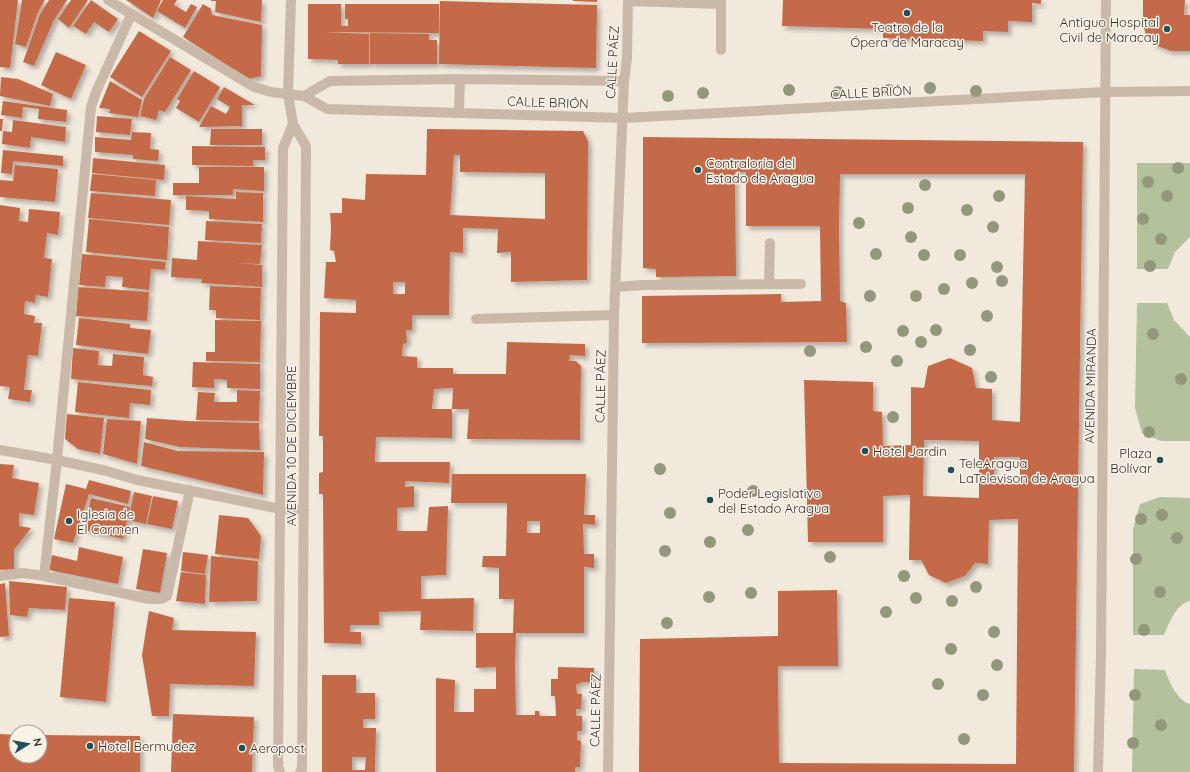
<svg xmlns="http://www.w3.org/2000/svg" width="1190" height="772" font-family="Quicksand,sans-serif">
  <style>
    .green { fill: #b3c19d }
    .building { fill: #c46b48; fill-rule: evenodd; filter: url(#shadow) }
    .lines { fill: none; stroke-linecap: round; stroke-linejoin: round }
    .minor { stroke: #cab9a8; stroke-width: 10 }
    .tree { fill: #93987c }
    .poi-dot { fill: #1e5258; stroke: #f9f2e9; stroke-width: 1.5 }
    .labels { text-anchor: middle; dominant-baseline: central; stroke-width: 3; stroke-linejoin: round; paint-order: stroke }
    .poi-label { font-size: 13px; fill: #372e28; stroke: #f9f2e9; text-anchor: start }
    .street-label { font-size: 13px; fill: #372e28; stroke: #f9f2e9 }
  </style>
  <defs>
    <filter id="shadow"><feDropShadow dx="3.5" dy="3.5" stdDeviation="2" flood-color="#0004"/></filter>
  </defs>
  <rect width="100%" height="100%" fill="#f2e9dd"/>
  <path class="green" d="M1137,163H1190V237L1175,252L1168,269H1137Z
    M1137,303H1167L1174,320L1190,337V441H1161L1142,433L1135,408Z
    M1160,497L1190,498V601C1176,604 1169,623 1164,635H1133V529L1140,504Z
    M1134,669L1165,670C1169,681 1177,701 1190,704V772H1132Z"/>
  <path class="building" d="M0,0H18L10,68L0,67Z
    M22,0H45L38,12L26,47L15,44Z
    M49,0H67L54,20L34,66L23,62L40,14Z
    M71,0H88L69,28L58,19Z
    M91,0L118,19L109,32L94,22L86,34L73,26Z
    M126,0H161L153,18Z
    M163,0H177L174,5L186,12L191,4L197,7L185,28L157,11Z
    M211,0H262L261,22L215,12L216,1H211Z
    M573,0H597V2L573,1Z
    M783,0H1041V4L1032,3V22L1008,21V32L983,31V41L883,38V29L782,26Z
    M1143,0H1185L1184,15H1190V51H1171L1155,45L1146,35L1143,24Z
    M440,1L597,5L596,68L439,64Z
    M203,4L211,9L212,15L262,25L261,76L249,79L183,37Z
    M308,4H341V26H348V19H345V4H439V33L321,32L369,34V64H338V60L308,59Z
    M139,31L171,51L142,97L110,77Z
    M370,33L429,34V40H437V64H370Z
    M56,52L86,65L71,99L41,85Z
    M170,57L191,70L165,112L159,110L156,120L140,116L144,99Z
    M194,71L220,87L199,122L176,108L180,101L177,99Z
    M1,77L18,79L53,94L50,106L0,96Z
    M110,81L142,100L138,117L109,113L110,109L99,108Z
    M224,87L255,105H242V126L199,127L211,106L226,114L230,107L217,99Z
    M3,101L67,110L66,122L38,119L39,109L23,107L22,118L1,115Z
    M97,116L132,119L130,135L96,132Z
    M0,119H3L2,131H0Z
    M13,120L66,127L65,142L31,137L30,148L2,144L3,131L12,132Z
    M211,129H262V145H210Z
    M427,129L583,131L588,141L587,280L511,282V252L497,253L498,229L463,228V253L450,252L449,315H412V330H406L407,343L403,344L402,356L417,357V368H453V374H506L507,342L585,344V356L570,355L569,361H576L581,366L580,440L467,439L469,409H452L453,388L434,389L432,409H452V438L376,437L375,462H450L449,483L405,481V487L414,486V507L397,508V531H427L429,507L448,506L446,575L421,576V599L474,598L473,631L420,630L421,611L379,612V625H350V632H361V644L324,643L323,494H319V473L323,472V436H319L320,312L356,313V300L324,298L326,262H336L334,251L330,250L331,227L330,213H342V198L365,200L366,174L426,175ZM454,155H460V172L545,173V219L450,215ZM393,282H405V294H393Z
    M132,132L151,133L150,149L159,150L158,161L133,159V155L95,152V137L131,140Z
    M643,137L1083,142L1074,772H639L640,639L778,636V591L837,590L838,666H778L779,763L1016,764L1018,519L989,520L988,564L975,563L965,576L946,583L929,575L921,560H909L910,495L883,496V542H808L804,380L873,382V411L882,412L883,446L911,445V387L924,388L928,366L950,358L972,368L976,388L992,389V420L1020,422L1025,174H840L839,227L840,301L846,303L847,342L642,343V296L781,294V302L821,301L820,226H746V172H735L736,276L656,277V269L643,268ZM924,440L979,441V498L923,496ZM994,457H1020V484L994,483Z
    M192,146L265,147V160H253V166L192,165Z
    M3,150L63,156V166L13,161L12,174L1,173Z
    M93,158L165,165L164,180L92,173Z
    M15,165L58,169L55,202L0,197V180L13,181Z
    M199,167H264V191L233,189V195H173V183H199Z
    M92,174L156,180L155,196L90,191Z
    M236,192L263,193V222L209,219V211L186,210V196L236,199Z
    M91,193L171,200L169,225L88,218Z
    M0,205L20,208L19,221L28,222L29,209L60,212L58,235L47,233L44,258L52,259L48,297L36,295L35,303L25,301L24,314L35,316L34,323H42L38,356L28,355L24,390H32L30,402L8,399L10,387L0,386Z
    M89,219L169,227L167,260L86,252Z
    M206,221L262,224L261,243L205,240Z
    M198,241L262,245L260,264L236,263L262,265V287L201,283L202,279L171,277L172,258L197,260Z
    M82,254L166,262L165,270L151,269L149,290L122,287L123,277L106,276L105,287L79,285Z
    M210,286L261,288L260,320L216,318V310H209Z
    M78,287L149,292L147,321L76,316Z
    M79,318L130,324V328L151,330L148,354L76,345Z
    M215,320L261,321L260,362L206,361V352H215Z
    M73,348L99,351L98,365L112,366L113,354L144,357L143,375L153,377L152,386L71,379Z
    M193,362L260,364V389L227,388V380L214,379V388L192,387Z
    M78,382L151,390L150,405L130,403L129,418L75,412Z
    M237,390L260,391L259,421L196,420L198,392L215,393L214,402H237Z
    M67,414L104,418L100,454L78,449L65,439Z
    M147,418L188,421L259,423L260,450L180,447L145,439Z
    M107,419L141,421L137,464L103,454Z
    M144,442L178,451L264,452L263,495L141,466Z
    M0,464L14,465L12,478L39,483L34,515L19,513V526L31,528L14,550V569L0,570Z
    M452,474H586L584,515H595V525L583,524L584,554H594V568L584,567V633H516L515,666L516,715H535V711H539L540,716H556L555,696H551V679H558V667L594,668V682H583L576,685L577,694H582L581,709H576V716H582V731H577V740L581,741L580,767H575V772H436V678L455,680L454,712H474V689H496V667L476,668V633H513L514,599H499V568L482,567L483,556H506L507,503H451ZM527,521H540V533H527Z
    M89,480L131,491L128,504L89,494L73,543L54,539L66,484L86,489Z
    M134,492L152,496L146,524L128,520Z
    M153,496L178,501L172,529L147,524Z
    M91,498L130,507L123,539L84,530Z
    M219,515L248,518L261,536L259,559L215,554Z
    M79,547L123,557L118,584L49,570L52,555L77,561Z
    M143,549L167,553L160,593L136,589Z
    M183,552L208,555L205,574L181,571Z
    M211,556L258,561L257,601L209,602Z
    M181,572L206,575L205,604L176,601Z
    M9,581L67,587L65,610L29,608L27,617L10,615Z
    M5,583L9,636L0,637V584Z
    M69,598L115,602L106,702L60,697Z
    M149,611L174,618L172,630L256,632L254,686L170,684L169,716H152L142,655Z
    M322,675H356V693H375V719H363V728H376L375,772H322ZM352,757H366L365,770H352Z
    M173,714L254,717L252,772H171Z
    M0,734L16,735V756H40V735L140,736V772H0Z"/>
  <g class="lines">
    <path class="minor" d="M108,0L254,87L271,92L304,96L327,109L623,118L1105,92L1190,91
      M291,0L288,94L293,124L306,146L302,769L300,772
      M628,1L721,4
      M721,50V0
      M304,96L330,81L460,79L624,81
      M459,112L460,79
      M769,284L770,243
      M616,287L642,285L801,284
      M476,319L614,315
      M0,450L57,460L107,471L137,480L281,509L304,510
      M0,576L23,573L44,576L149,599H161L167,596L190,490
      M44,576L57,460L91,107L96,92L131,15
      M280,772L278,766L283,148L293,124
      M608,772L614,315L624,81L627,58L628,0
      M1098,772L1101,653L1106,0"/>
  </g>
  <g class="tree">
    <circle cx="930" cy="88" r="6"/>
    <circle cx="789" cy="90" r="6"/>
    <circle cx="889" cy="90" r="6"/>
    <circle cx="976" cy="91" r="6"/>
    <circle cx="838" cy="92" r="6"/>
    <circle cx="703" cy="93" r="6"/>
    <circle cx="668" cy="96" r="6"/>
    <circle cx="1178" cy="168" r="6"/>
    <circle cx="1148" cy="182" r="6"/>
    <circle cx="925" cy="185" r="6"/>
    <circle cx="999" cy="196" r="6"/>
    <circle cx="1167" cy="196" r="6"/>
    <circle cx="908" cy="208" r="6"/>
    <circle cx="967" cy="210" r="6"/>
    <circle cx="1143" cy="219" r="6"/>
    <circle cx="859" cy="223" r="6"/>
    <circle cx="993" cy="227" r="6"/>
    <circle cx="911" cy="237" r="6"/>
    <circle cx="1161" cy="239" r="6"/>
    <circle cx="876" cy="254" r="6"/>
    <circle cx="924" cy="255" r="6"/>
    <circle cx="960" cy="255" r="6"/>
    <circle cx="1150" cy="266" r="6"/>
    <circle cx="997" cy="267" r="6"/>
    <circle cx="1002" cy="281" r="6"/>
    <circle cx="972" cy="283" r="6"/>
    <circle cx="944" cy="289" r="6"/>
    <circle cx="870" cy="296" r="6"/>
    <circle cx="916" cy="296" r="6"/>
    <circle cx="987" cy="316" r="6"/>
    <circle cx="936" cy="330" r="6"/>
    <circle cx="903" cy="331" r="6"/>
    <circle cx="1153" cy="334" r="6"/>
    <circle cx="921" cy="342" r="6"/>
    <circle cx="866" cy="347" r="6"/>
    <circle cx="970" cy="350" r="6"/>
    <circle cx="810" cy="351" r="6"/>
    <circle cx="897" cy="361" r="6"/>
    <circle cx="991" cy="377" r="6"/>
    <circle cx="1181" cy="379" r="6"/>
    <circle cx="893" cy="417" r="6"/>
    <circle cx="1149" cy="432" r="6"/>
    <circle cx="660" cy="469" r="6"/>
    <circle cx="753" cy="491" r="6"/>
    <circle cx="670" cy="513" r="6"/>
    <circle cx="1162" cy="515" r="6"/>
    <circle cx="1141" cy="519" r="6"/>
    <circle cx="748" cy="530" r="6"/>
    <circle cx="1177" cy="538" r="6"/>
    <circle cx="710" cy="542" r="6"/>
    <circle cx="665" cy="551" r="6"/>
    <circle cx="830" cy="557" r="6"/>
    <circle cx="1136" cy="559" r="6"/>
    <circle cx="904" cy="576" r="6"/>
    <circle cx="976" cy="587" r="6"/>
    <circle cx="1160" cy="592" r="6"/>
    <circle cx="751" cy="593" r="6"/>
    <circle cx="709" cy="597" r="6"/>
    <circle cx="916" cy="598" r="6"/>
    <circle cx="952" cy="601" r="6"/>
    <circle cx="886" cy="612" r="6"/>
    <circle cx="667" cy="623" r="6"/>
    <circle cx="1144" cy="630" r="6"/>
    <circle cx="994" cy="632" r="6"/>
    <circle cx="951" cy="649" r="6"/>
    <circle cx="997" cy="665" r="6"/>
    <circle cx="938" cy="684" r="6"/>
    <circle cx="983" cy="695" r="6"/>
    <circle cx="1135" cy="695" r="6"/>
    <circle cx="1161" cy="725" r="6"/>
    <circle cx="964" cy="739" r="6"/>
    <circle cx="1133" cy="743" r="6"/>
  </g>
  <g class="poi-dot">
    <circle cx="907" cy="13" r="4"/>
    <circle cx="1167" cy="29" r="4"/>
    <circle cx="698" cy="170" r="4"/>
    <circle cx="865" cy="451" r="4"/>
    <circle cx="1160" cy="460" r="4"/>
    <circle cx="951" cy="470" r="4"/>
    <circle cx="710" cy="500" r="4"/>
    <circle cx="69" cy="521" r="4"/>
    <circle cx="90" cy="746" r="4"/>
    <circle cx="242" cy="748" r="4"/>
  </g>
  <g class="labels">
    <g class="poi-label">
      <text x="1159" y="22" text-anchor="end">Antiguo Hospital<tspan x="1159" dy="15">Civil de Maracay</tspan></text>
      <text x="907" y="27" text-anchor="middle">Teatro de la<tspan x="907" dy="15">Ópera de Maracay</tspan></text>
      <text x="706" y="163">Contraloría del<tspan x="706" dy="15">Estado de Aragua</tspan></text>
      <text x="873" y="451">Hotel Jardin</text>
      <text x="1152" y="453" text-anchor="end">Plaza<tspan x="1152" dy="15">Bolívar</tspan></text>
      <text x="959" y="463">TeleAragua<tspan x="959" dy="15">LaTelevison de Aragua</tspan></text>
      <text x="718" y="493">Poder Legislativo<tspan x="718" dy="15">del Estado Aragua</tspan></text>
      <text x="77" y="514">Iglesia de<tspan x="77" dy="15">El Carmen</tspan></text>
      <text x="98" y="746">Hotel Bermudez</text>
      <text x="250" y="748">Aeropost</text>
    </g>
    <g class="street-label">
      <text transform="translate(612 62) rotate(-87)">CALLE PÁEZ</text>
      <text transform="translate(871 92) rotate(-3)">CALLE BRIÓN</text>
      <text transform="translate(548 102) rotate(2)">CALLE BRIÓN</text>
      <text transform="translate(600 386) rotate(-89)">CALLE PÁEZ</text>
      <text transform="translate(1090 386) rotate(-89)">AVENIDA MIRANDA</text>
      <text transform="translate(291 446) rotate(-90)">AVENIDA 10 DE DICIEMBRE</text>
      <text transform="translate(595 710) rotate(-89)">CALLE PÁEZ</text>
    </g>
  </g>
  <g transform="translate(28 744) rotate(79)"><circle r="19" fill="#f9f2e9" stroke="#aba49c"/>
  <path d="M0-3L7 15L0 10L-7 15Z" fill="#1e5258"/>
  <text y="-6" font-size="11" font-weight="bold" text-anchor="middle" fill="#372e28">N</text>
  </g>
</svg>
